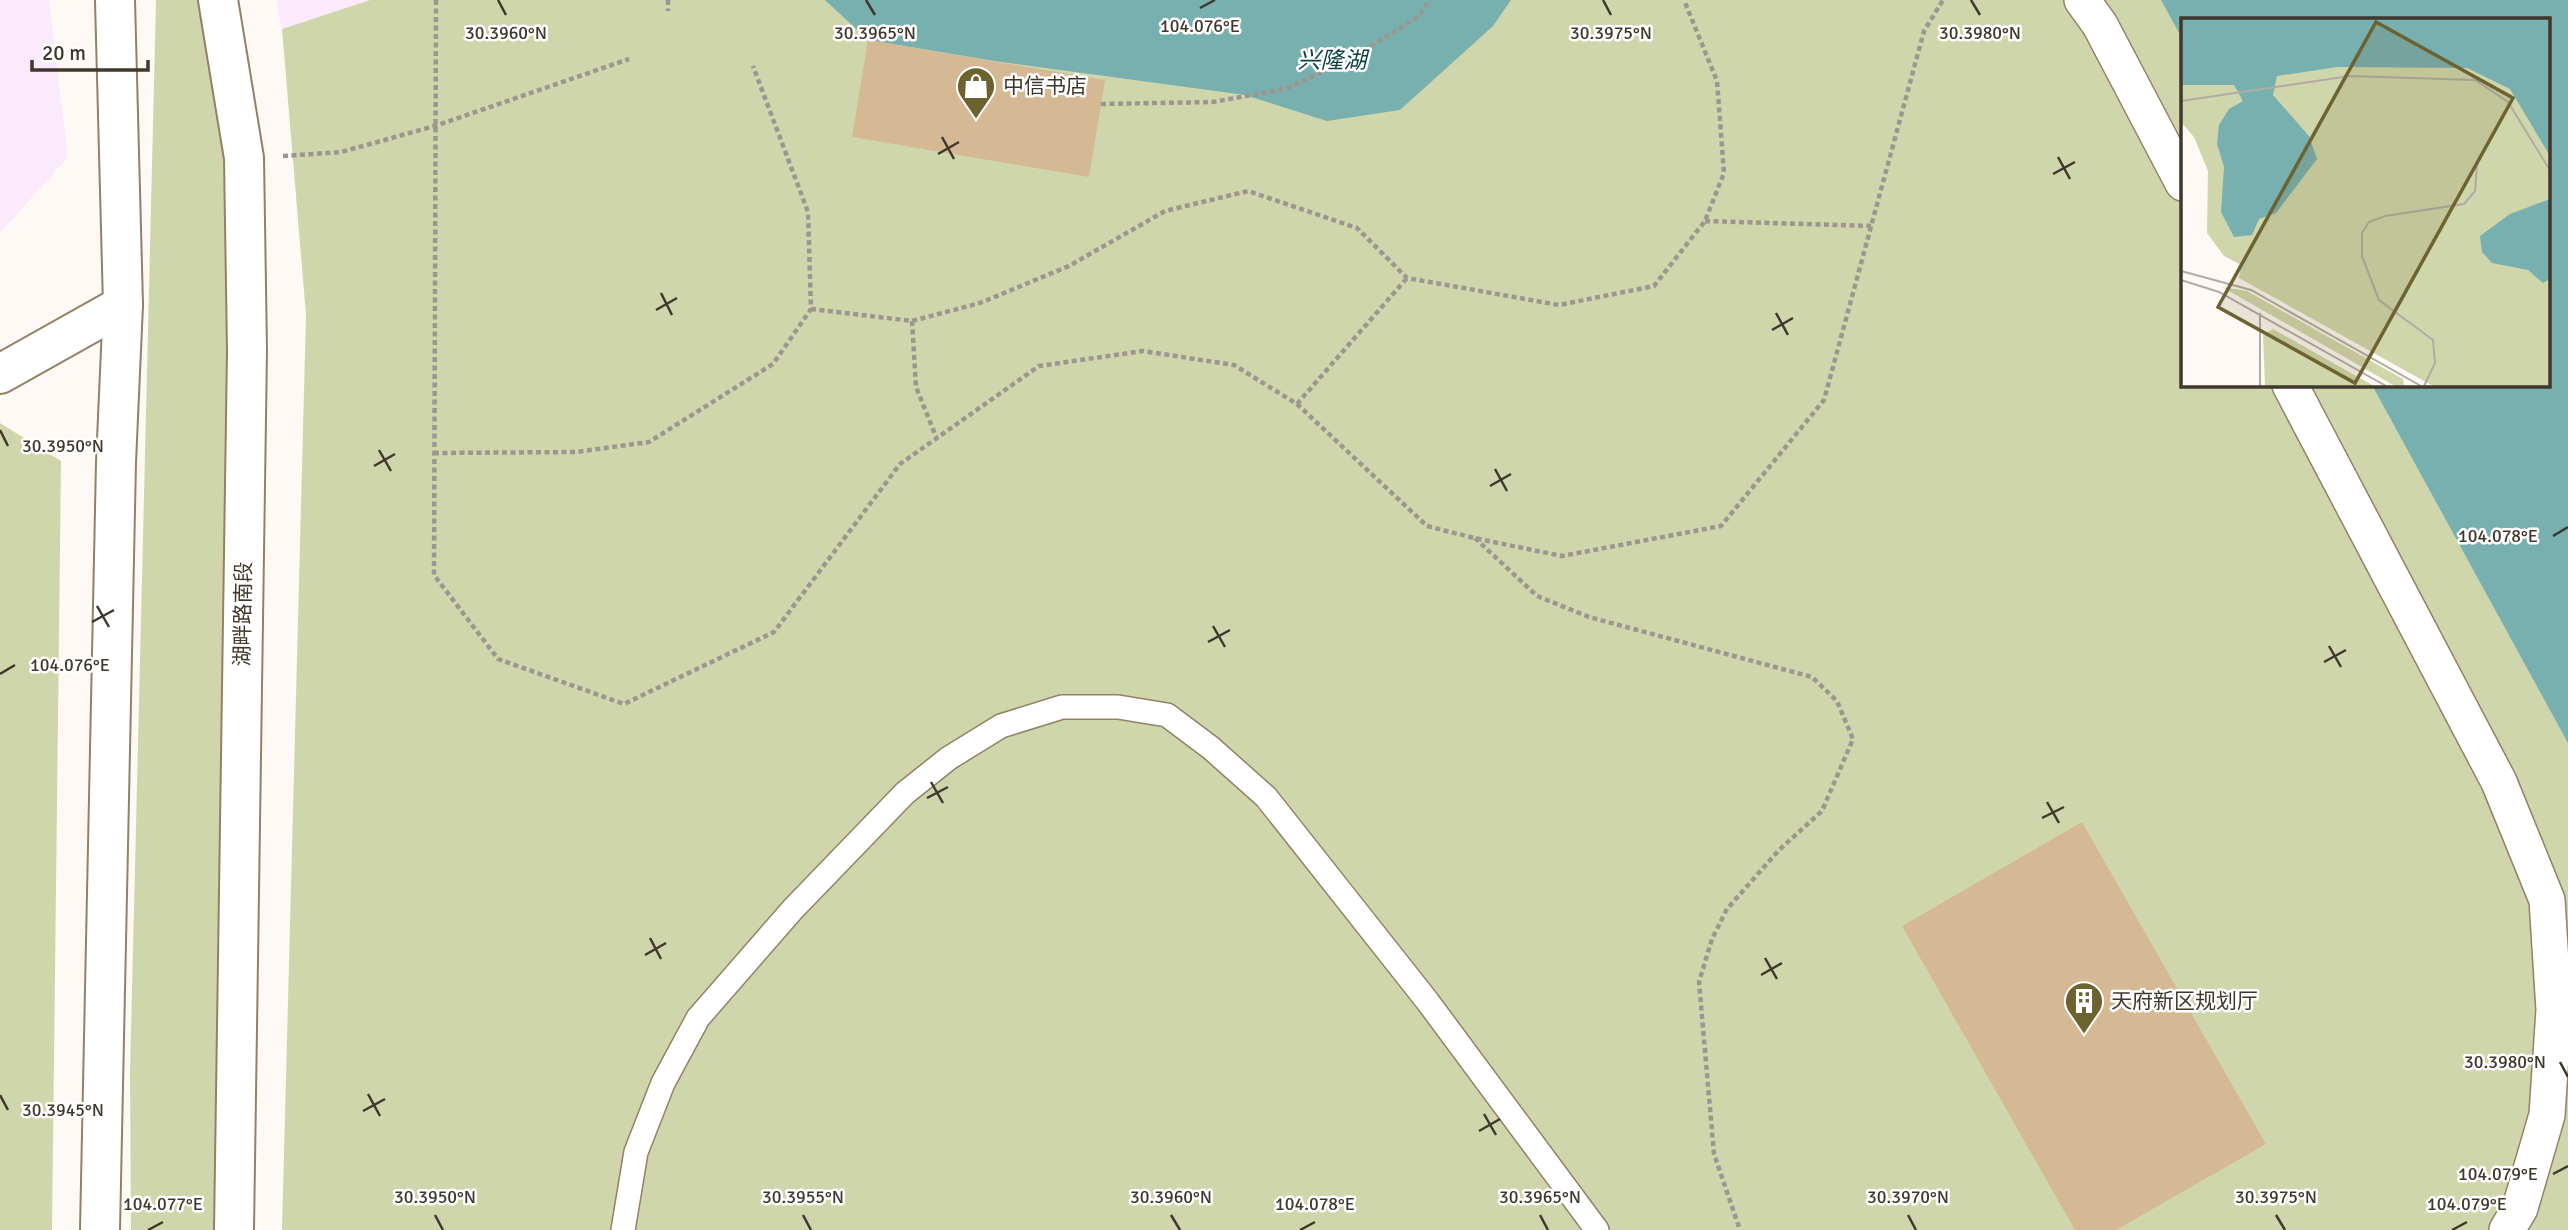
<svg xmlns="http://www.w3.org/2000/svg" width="2568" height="1230" font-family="Signika,'Noto Sans SC',sans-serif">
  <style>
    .commercial { fill: #fbeafc }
    .green { fill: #d0d6ab; fill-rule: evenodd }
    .water { fill: #78afaf }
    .building { fill: #d5b995 }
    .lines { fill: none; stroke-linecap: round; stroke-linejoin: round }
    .service-casing { stroke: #948067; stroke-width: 26 }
    .pedestrian-casing { stroke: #948067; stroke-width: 38 }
    .minor-casing { stroke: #948067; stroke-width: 42 }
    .secondary-casing { stroke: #948067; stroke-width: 42 }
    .path { stroke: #9d968e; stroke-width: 4.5; stroke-dasharray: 5 3.5; stroke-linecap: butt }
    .service { stroke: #fff; stroke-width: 23 }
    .pedestrian { stroke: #fff; stroke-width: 35 }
    .minor { stroke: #fff; stroke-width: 38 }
    .secondary { stroke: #fff; stroke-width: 38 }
    .ticks { fill: none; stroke: #40372d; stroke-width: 2.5 }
    .labels { text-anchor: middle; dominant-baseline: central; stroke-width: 5; stroke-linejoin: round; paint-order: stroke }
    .poi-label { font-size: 21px; fill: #40372d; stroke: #fff; text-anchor: start }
    .street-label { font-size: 21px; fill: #40372d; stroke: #fff }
    .water-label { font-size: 23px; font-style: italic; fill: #0e4243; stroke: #fff }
    .inset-road { fill: none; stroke: #b2aba4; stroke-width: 2 }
    .view { fill: #6d6330; fill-opacity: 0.15; stroke: #6d6330; stroke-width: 3.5 }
    .inset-edge { fill: none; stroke: #40372d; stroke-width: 3.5 }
    .ticks-label { font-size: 18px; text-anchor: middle; fill: #40372d; stroke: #fff; stroke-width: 5; stroke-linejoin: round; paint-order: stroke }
  </style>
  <rect width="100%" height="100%" fill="#fef9f4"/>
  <path class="commercial" d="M0,0H49L68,157L0,233Z
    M276,0H370L282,29Z"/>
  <path class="green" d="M156,0H200L223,138L232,513L220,1230H131L130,1073Z
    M370,0H2568V1230H282L306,315L282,29ZM2183,19H2549V385H2183Z
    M0,423L61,461L52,1230H0Z"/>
  <path class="water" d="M825,0H1511L1493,26L1400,110L1327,121L1245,95L1001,62L868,40Z
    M2161,0H2568V743L2372,385H2549V19H2183V40Z"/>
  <path class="building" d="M868,40L1105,80L1089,177L852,137Z
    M2082,822L2266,1144L2116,1230H2075L1902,926Z"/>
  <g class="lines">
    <g class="service-casing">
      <path id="service" d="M623,1230L636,1152L663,1083L698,1018L793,909L905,793L949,758L1001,726L1062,707H1118L1167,715L1211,748L1266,797L1428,1002L1597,1230"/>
    </g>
    <g class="pedestrian-casing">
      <path id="pedestrian" d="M2082,0L2100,25L2183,183
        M2290,385L2499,782L2547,900L2554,1010L2547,1115L2520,1208L2507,1230"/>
    </g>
    <g class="minor-casing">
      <path id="minor" d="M0,374L123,305"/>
    </g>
    <g class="secondary-casing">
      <path id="secondary" d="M218,0L244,158L247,350L234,1230
        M100,1230L116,462L123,305L115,0"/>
    </g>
    <path class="path" d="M436,0L434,575L498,659L624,704L774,632L900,464L1039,366L1143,351L1234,365L1297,404L1427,526L1474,538L1562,556L1721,526L1824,400L1924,31L1943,0
      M668,0V11
      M1101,104L1213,102L1285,89L1350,59L1418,17L1430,0
      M283,156L341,152L435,126L629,59
      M1705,221L1871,226
      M811,309L912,321L980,303L1069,266L1165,211L1248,191L1357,228L1407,278L1559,305L1654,286L1705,221L1724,173L1717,81L1684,0
      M912,321L916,387L937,439
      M1297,404L1407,278
      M434,453L576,452L649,442L773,364L811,309L808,212L753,66
      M1475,538L1537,596L1589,617L1812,677L1837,701L1853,739L1822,811L1779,850L1727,909L1712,939L1699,982L1714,1154L1740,1230"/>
    <use href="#service" class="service"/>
    <use href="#pedestrian" class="pedestrian"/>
    <use href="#minor" class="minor"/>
    <use href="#secondary" class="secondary"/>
  </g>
  <path class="ticks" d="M498,0L506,15M866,0L875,15M1603,0L1611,15M1971,0L1980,15M1200,8L1215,0M942,137L954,159M938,154L959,142M2058,157L2070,179M2053,174L2075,162M661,293L672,315M656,310L677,298M1776,313L1788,335M1772,330L1793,318M0,430L8,446M379,450L391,471M374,466L395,454M1495,469L1507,491M1490,486L1511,474M2553,536L2568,527M97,606L109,627M92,622L114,610M1213,626L1225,647M1208,642L1230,630M2329,646L2341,667M2324,662L2346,650M0,674L15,665M931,782L943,803M927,798L948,787M2047,802L2059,823M2042,818L2064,807M650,938L661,959M645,955L666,943M1765,958L1777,979M1761,975L1782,963M2560,1062L2568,1077M368,1094L380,1116M0,1095L8,1110M363,1111L385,1099M1484,1114L1496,1135M1479,1131L1500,1119M2553,1174L2568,1166M435,1215L443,1230M803,1215L811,1230M1171,1215L1180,1230M1540,1215L1548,1230M1908,1215L1916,1230M2276,1215L2285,1230M148,1230L163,1222M1300,1230L1315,1222M2452,1230L2467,1222"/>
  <defs>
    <g id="shop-pin" transform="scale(2.0125)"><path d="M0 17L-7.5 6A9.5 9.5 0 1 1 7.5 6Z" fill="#6d6330" stroke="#fff"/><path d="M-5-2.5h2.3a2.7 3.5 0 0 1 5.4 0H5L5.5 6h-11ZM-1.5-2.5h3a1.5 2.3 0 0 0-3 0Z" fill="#fff"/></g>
    <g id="building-pin" transform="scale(2.0125)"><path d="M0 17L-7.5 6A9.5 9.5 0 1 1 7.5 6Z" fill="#6d6330" stroke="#fff"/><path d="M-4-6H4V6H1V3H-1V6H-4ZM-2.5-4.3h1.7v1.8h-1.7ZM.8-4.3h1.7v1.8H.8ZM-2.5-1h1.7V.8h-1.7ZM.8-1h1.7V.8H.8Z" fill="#fff"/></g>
  </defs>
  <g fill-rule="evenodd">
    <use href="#shop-pin" x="976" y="86"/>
    <use href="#building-pin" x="2084" y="1001"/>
  </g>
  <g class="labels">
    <g class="poi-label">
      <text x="1003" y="86">中信书店</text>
      <text x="2111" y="1001">天府新区规划厅</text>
    </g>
    <g class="street-label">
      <text transform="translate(243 614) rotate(-89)">湖畔路南段</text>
    </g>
    <g class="water-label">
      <text x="1332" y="60">兴隆湖</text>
    </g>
  </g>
  <g transform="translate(2181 18)">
    <rect width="369" height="369" fill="#fef9f4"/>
    <path d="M0,1H369V368H252L58,260L60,247L43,238L26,215L27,153L13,119L0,104ZM41,269L66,273L222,361L223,367L214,368ZM92,311L193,368H84L82,317Z" fill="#d0d6ab"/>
    <path d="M0,1H369V138L329,71L286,50L156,49L96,58L92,77L128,118L136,141L95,195L78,201L71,217L53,219L40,194L43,149L36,126L38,107L48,91L62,83L53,67H0ZM369,181V261L362,265L347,252L311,245L301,234L299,218L329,196Z" fill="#78afaf"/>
    <path class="inset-road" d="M0,83L169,58L294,62L327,84L370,154M0,253L70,272L240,368M0,262L38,274L205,368M79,295V368M243,368L254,345L252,322L198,282L181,238V215L188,204L204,198L283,186L294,173L296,146"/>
    <path class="view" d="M195,4L332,80L174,365L37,289Z"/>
    <rect width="369" height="369" class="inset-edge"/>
  </g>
  <g class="ticks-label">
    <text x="1200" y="32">104.076°E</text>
    <text x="506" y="39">30.3960°N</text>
    <text x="875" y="39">30.3965°N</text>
    <text x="1611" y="39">30.3975°N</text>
    <text x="1980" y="39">30.3980°N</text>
    <text x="63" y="452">30.3950°N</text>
    <text x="2498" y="542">104.078°E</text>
    <text x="70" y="671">104.076°E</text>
    <text x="2505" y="1068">30.3980°N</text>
    <text x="63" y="1116">30.3945°N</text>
    <text x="2498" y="1180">104.079°E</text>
    <text x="435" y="1203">30.3950°N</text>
    <text x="803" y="1203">30.3955°N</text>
    <text x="1171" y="1203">30.3960°N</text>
    <text x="1540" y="1203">30.3965°N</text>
    <text x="1908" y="1203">30.3970°N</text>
    <text x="2276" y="1203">30.3975°N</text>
    <text x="163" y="1210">104.077°E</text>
    <text x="1315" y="1210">104.078°E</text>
    <text x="2467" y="1210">104.079°E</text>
  </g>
  <path d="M32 60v10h116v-10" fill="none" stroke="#40372d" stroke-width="3.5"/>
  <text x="42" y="60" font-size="21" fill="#40372d" stroke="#ffffff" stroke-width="5" paint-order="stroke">20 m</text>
</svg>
